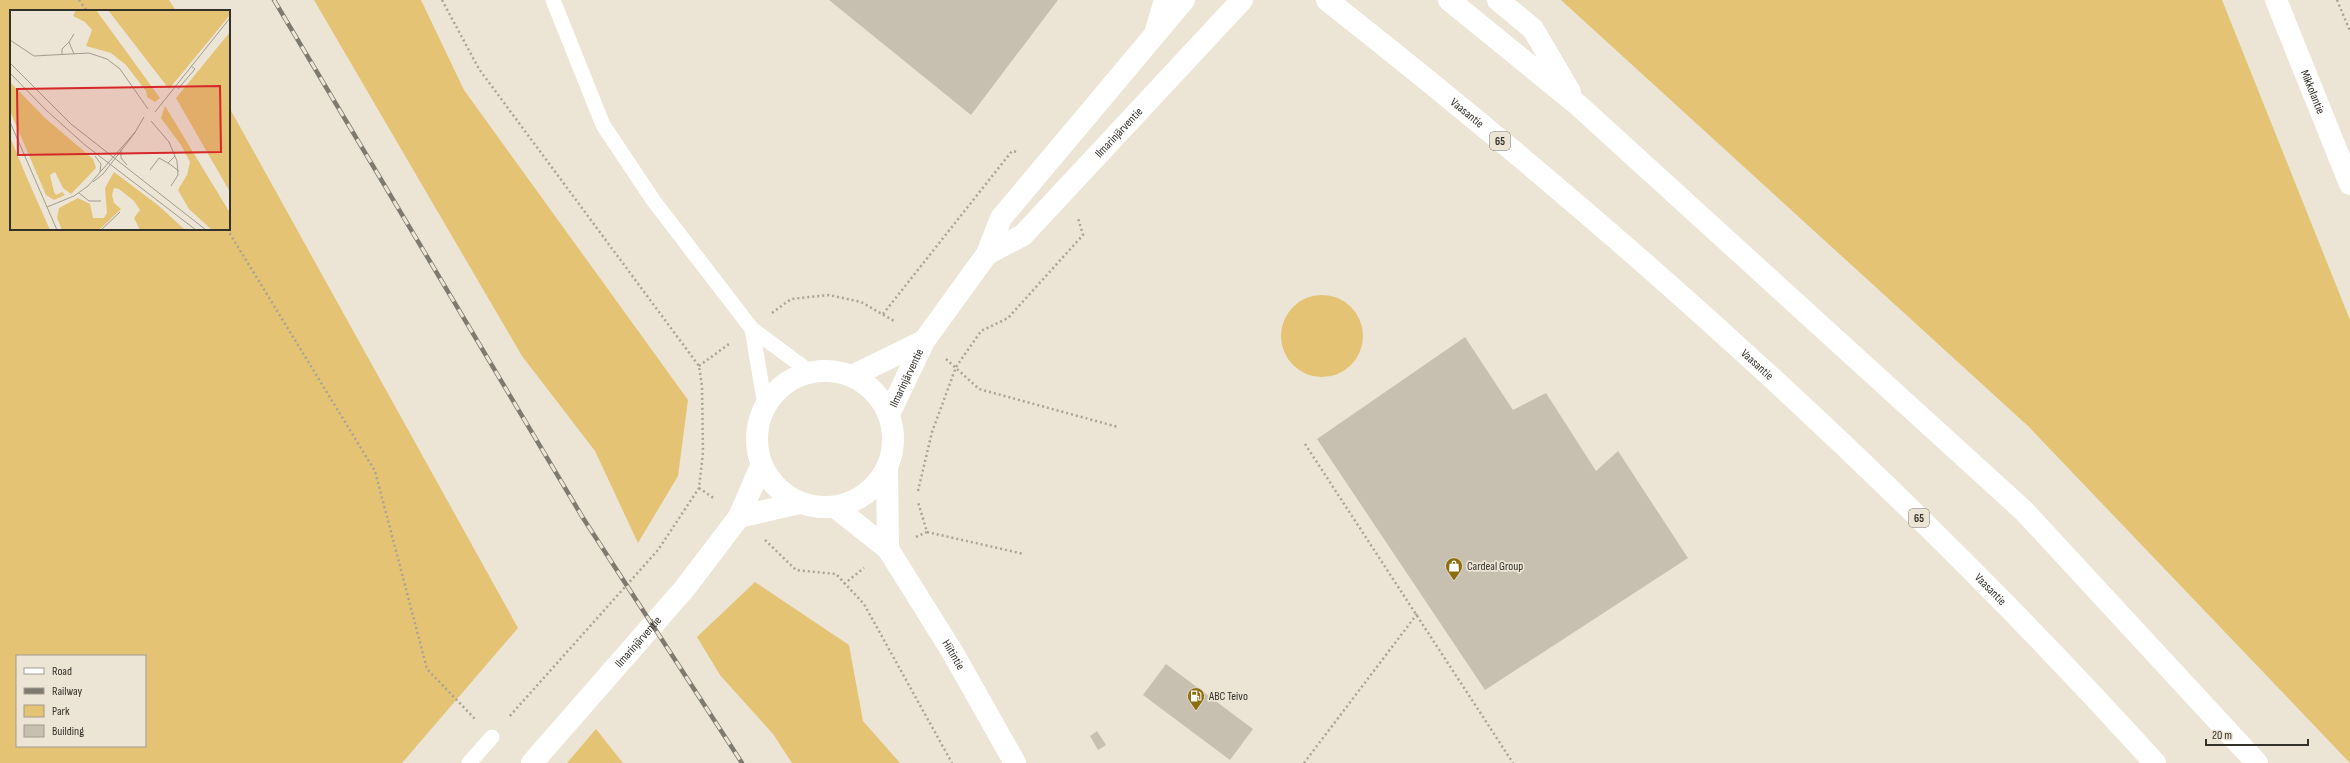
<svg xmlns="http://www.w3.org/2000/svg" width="2350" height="763" font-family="'Sofia Sans Condensed',sans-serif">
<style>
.green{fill:#e4c375;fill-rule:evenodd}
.building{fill:#c7c0b0}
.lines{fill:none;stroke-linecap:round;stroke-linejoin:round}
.path{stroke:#a9a396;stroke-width:2.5;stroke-dasharray:2 3;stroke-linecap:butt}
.service{stroke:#fff;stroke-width:15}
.minor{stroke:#fff;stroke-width:22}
.secondary{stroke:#fff;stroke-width:22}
.trunk{stroke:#fff;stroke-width:22}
.rail-casing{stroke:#7f7a70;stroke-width:4.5}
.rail{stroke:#ece4d4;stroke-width:3;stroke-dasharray:9;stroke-linecap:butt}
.labels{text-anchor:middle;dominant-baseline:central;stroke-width:3.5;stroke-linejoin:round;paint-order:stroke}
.shield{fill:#ece4d4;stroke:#6b675d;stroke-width:1}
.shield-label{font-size:11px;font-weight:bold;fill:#34312a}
.street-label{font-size:12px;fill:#34312a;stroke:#ece4d4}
.poi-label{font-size:12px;fill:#34312a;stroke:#ece4d4;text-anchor:start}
.inset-road{fill:none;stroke:#a29c90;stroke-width:1}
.view{fill:#d62828;fill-opacity:0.15;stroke:#d62828;stroke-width:2}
.inset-edge{fill:none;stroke:#34312a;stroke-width:2}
</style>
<rect width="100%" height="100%" fill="#ece4d4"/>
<path class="green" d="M0,0H169L176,11H11V229H229V107L518,628L402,763H0ZM17,656H145V746H17Z
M314,0H421L464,90L688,400L678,476L638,543L595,451L522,356Z
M1561,0H2222L2350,320V763L2028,426Z
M1281 336a41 41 0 1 1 82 0a41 41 0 1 1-82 0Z
M755,582L849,645L863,721L900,763H792L773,734L720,675L697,637Z
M596,729L623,763H567Z"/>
<path class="building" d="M829,0H1058L971,115Z
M1465,337L1513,410L1546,393L1596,471L1618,451L1688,558L1485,690L1317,439Z
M1166,664L1253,729L1230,760L1143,695Z
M1097,731L1106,745L1098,750L1090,736Z"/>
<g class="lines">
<path class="path" d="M79,0L87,11
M442,0L479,69L699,366L702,386L703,452L699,488L658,550L508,718
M2337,0L2350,31
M227,229L375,471L427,669L475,719
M772,313L791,299L829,295L861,302L896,322
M883,314L1012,151L1018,152
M946,359L979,389L1118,427
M699,366L729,344
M1305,444L1513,763
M699,488L715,499
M918,491L932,432L956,367L981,331L1008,318L1083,235L1078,218
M927,532L1024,554
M916,537L927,532L918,502
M765,540L796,570L836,574L864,604L952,763
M844,584L864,568
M1304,763L1417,614"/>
<path class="service" d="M553,0L603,125L653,200L752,329L810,372
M752,329L765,405
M469,763L492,737"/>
<g class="minor">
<path d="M887,468L888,549"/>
<path id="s1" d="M835,507L888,549L953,653L1015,763"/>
</g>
<g class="secondary">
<path id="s2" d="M2276,0L2350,184"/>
<path id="s3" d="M987,254L1023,235L1242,0"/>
<circle cx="825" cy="439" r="68"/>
<path d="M852,376L924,341"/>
<path id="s4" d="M889,414L924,341L987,254L1001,218L1184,0"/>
<path d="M739,517L799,503"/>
<path id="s5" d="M532,763L685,588L739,517L761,466"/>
</g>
<g class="trunk">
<path id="s6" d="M1327,0C1622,232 1903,485 2155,763"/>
<path d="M1449,0L1578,105L2024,511L2257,763"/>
<path d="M1498,0L1533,29L1570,92"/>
<path d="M1155,34L1165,0"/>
</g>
<g class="rail-casing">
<path id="rail" d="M274,0L583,518L742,763"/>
</g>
<use href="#rail" class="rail"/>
</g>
<defs>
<g id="shop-pin" transform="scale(0.9)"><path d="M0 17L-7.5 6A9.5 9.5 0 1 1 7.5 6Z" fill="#8d6d11" stroke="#ece4d4"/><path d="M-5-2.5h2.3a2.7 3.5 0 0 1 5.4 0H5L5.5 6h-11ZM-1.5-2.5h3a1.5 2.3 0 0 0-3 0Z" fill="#fff"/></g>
<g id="fuel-pin" transform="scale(0.9)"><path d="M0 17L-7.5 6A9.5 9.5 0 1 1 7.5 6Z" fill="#8d6d11" stroke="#ece4d4"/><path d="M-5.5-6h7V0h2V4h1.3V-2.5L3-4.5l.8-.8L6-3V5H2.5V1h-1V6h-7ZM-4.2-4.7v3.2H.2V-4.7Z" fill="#fff"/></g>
</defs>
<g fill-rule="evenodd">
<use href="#shop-pin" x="1454" y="566"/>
<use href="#fuel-pin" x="1196" y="696"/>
</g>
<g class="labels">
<g class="shield">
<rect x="1490" y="132" width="20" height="18" rx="3"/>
<rect x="1909" y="509" width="20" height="18" rx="3"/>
</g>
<g class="shield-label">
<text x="1500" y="141">65</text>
<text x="1919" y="518">65</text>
</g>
<g class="street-label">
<text stroke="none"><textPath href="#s2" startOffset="99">Mikkolantie</textPath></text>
<text stroke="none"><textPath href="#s6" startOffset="180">Vaasantie</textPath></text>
<text stroke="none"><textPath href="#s3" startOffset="181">Ilmarinjärventie</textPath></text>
<text stroke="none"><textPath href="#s6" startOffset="564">Vaasantie</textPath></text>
<text stroke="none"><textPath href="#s4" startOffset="40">Ilmarinjärventie</textPath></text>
<text stroke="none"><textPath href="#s6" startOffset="888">Vaasantie</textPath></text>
<text stroke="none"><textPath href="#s5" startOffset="161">Ilmarinjärventie</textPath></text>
<text stroke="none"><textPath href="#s1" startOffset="192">Hiitintie</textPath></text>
</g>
<g class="poi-label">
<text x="1467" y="566">Cardeal Group</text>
<text x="1209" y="696">ABC Teivo</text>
</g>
</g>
<g transform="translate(10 10)">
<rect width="220" height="220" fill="#ece4d4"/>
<path d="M66,0H86L150,88L145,92L137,87L136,81L116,55L101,43L76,36L82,20L75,12L63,6ZM98,0H220V5L159,79ZM220,22V182L166,88ZM0,72L35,108L83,149L86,158L61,184L53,178L45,162L40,165L44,182L46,185L52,182L55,185L44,190L36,185L0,101ZM155,96L220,203V220H202L179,199L168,180L177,165L180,152L171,135L151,108ZM0,127L17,168L40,220H0ZM104,162L149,196L175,220H130L124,208L130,200L124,191L109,179L104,178L102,185L104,193L111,199L89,220H52L47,208L49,198L68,188L80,194L83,208H94L97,203L95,178Z" fill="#e4c375"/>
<path class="inset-road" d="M0,30L24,46L79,43L97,49L110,59L138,99M64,44L59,32L64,24M52,45V39L59,32M0,53L61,114L196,220M0,63L36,100L75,135L186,220M168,79L185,59L181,56M145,102L220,8M141,111L159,132L167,151L168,165L161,176M0,112L47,220M111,140V148L117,155M85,146L91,154L90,162M158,153L169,161M140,160L149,148L158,153L165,146M83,172L93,164L124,124L134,107M69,183L79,191H91M37,197L64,186L78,176L126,121M91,220L110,202"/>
<path class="view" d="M210,76L211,142L8,145L7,79Z"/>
<rect width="220" height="220" class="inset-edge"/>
</g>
<rect x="16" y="655" width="130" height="92" fill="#ece4d4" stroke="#a29c90"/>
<rect x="24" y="668" width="20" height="6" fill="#ffffff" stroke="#a29c90"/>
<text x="52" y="675" font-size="12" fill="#34312a">Road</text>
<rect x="24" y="688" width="20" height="6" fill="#7f7a70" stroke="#a29c90"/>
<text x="52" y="695" font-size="12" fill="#34312a">Railway</text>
<rect x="24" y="705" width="20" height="12" fill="#e4c375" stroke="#a29c90"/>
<text x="52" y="715" font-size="12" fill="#34312a">Park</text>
<rect x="24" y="725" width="20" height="12" fill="#c7c0b0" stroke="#a29c90"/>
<text x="52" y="735" font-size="12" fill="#34312a">Building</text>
<path d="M2206 739v6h102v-6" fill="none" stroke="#34312a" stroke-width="2"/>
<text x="2212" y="739" font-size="12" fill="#34312a" stroke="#ece4d4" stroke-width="3" paint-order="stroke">20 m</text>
</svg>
